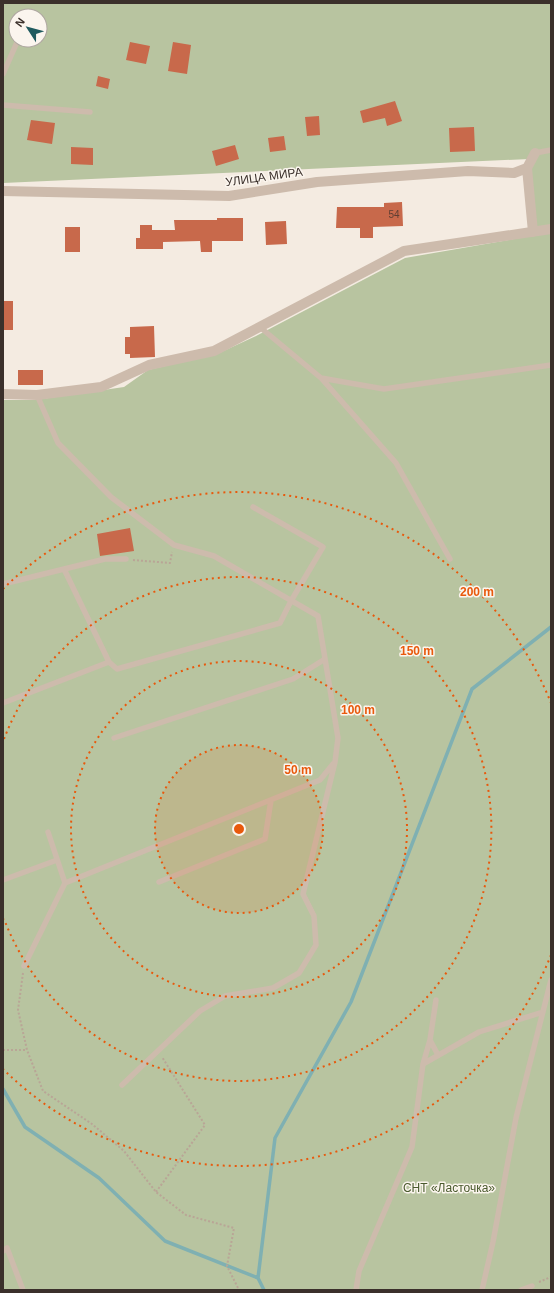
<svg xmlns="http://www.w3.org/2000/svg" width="554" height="1293" font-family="Helvetica,sans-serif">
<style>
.green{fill:#b8c4a0;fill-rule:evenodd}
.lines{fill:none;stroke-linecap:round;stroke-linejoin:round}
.stream{stroke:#7fb0b2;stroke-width:3.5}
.building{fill:#c8694b}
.path{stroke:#b9a596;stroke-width:2;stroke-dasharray:2 2;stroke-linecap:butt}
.service{stroke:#cdbbac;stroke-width:5.5}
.minor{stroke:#cdbbac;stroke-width:10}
.ring{fill:none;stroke:#e8590c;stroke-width:2;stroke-dasharray:2 4}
.labels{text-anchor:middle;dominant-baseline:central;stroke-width:3;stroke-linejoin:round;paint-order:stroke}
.number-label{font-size:10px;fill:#5e3e33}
.street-label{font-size:12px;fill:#3b302b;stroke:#fbf5ee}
.park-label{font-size:12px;fill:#4a5a2e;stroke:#fbf5ee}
.centre{fill:#e8590c;stroke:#fbf5ee;stroke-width:2}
.ring-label{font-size:12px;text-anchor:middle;font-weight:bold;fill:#e8590c;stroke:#fbf5ee;stroke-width:3;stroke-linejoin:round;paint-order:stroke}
</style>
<rect width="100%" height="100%" fill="#f4ebe1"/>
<path class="green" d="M3,3H551V1290H3V400H35L124,387L148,370L217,354L256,336L405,258L537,235L529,159L3,183ZM16,16H40V40H16Z"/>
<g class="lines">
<path class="stream" d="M3,1089L25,1127L99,1178L165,1241L258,1278
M264,1290L258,1278L275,1138L351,1002L472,689L551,627"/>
</g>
<path class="building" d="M130,42L150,46L146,64L126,60Z
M173,42L191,45L187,74L168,71Z
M98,76L110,79L108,89L96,86Z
M395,101L402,121L387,126L385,118L363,123L360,111Z
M319,116L320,135L307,136L305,117Z
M31,120L55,123L52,144L27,140Z
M474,127L475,151L450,152L449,128Z
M284,136L286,150L270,152L268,138Z
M235,145L239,159L216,166L212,151Z
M71,147L93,148V165L71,164Z
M402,202L403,226L373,227V238H360V228H336L337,207H384V203Z
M217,218H243V241H212V252H201L200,241L163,242V249H136V238H140V225H152V230H175L174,220H217Z
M286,221L287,244L266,245L265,222Z
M65,227H80V252H65Z
M3,301H13V330H3Z
M154,326L155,357L130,358V354H125V337H130V327Z
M18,370H43V385H18Z
M130,528L134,551L100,556L97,534Z"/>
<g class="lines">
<path class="path" d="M133,560L170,563L172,552
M23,973L18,1010L27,1050L43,1091L92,1124L124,1151L156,1192L186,1215L234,1228L227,1266L239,1290
M3,1050H27
M156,1192L205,1125L162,1057
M539,1282L551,1277"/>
<path class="service" d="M3,74L18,40
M3,105L90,112
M535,153L551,150
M261,328L321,378L384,389L551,365
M322,379L396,463L450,559
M37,395L58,443L111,497L174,545L214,556L318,616L338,738L335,762L303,894L314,916L316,945L299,973L273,988L225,996L200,1011L122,1085
M64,569L109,662
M3,584L105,559H126
M3,703L109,662L117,669L280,623L291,601L323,547L253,507
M114,738L293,679L325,659
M48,832L65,883
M3,880L57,860
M159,882L265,839L271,800
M24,966L65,883L320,780L333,764
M436,1000L430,1040L438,1055
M423,1064L430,1040
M3,1251L7,1248L23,1290
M356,1290L359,1271L412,1147L423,1064L479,1032L543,1012
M482,1290L493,1242L516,1118L551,980
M521,1290L532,1286"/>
<path class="minor" d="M3,191L229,196L317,182L468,171L514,173L527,168
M533,232L527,168L535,153
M3,394L37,395L101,387L149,365L214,351L404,251L551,229"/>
</g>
<circle cx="239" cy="829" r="84" fill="#e8590c" fill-opacity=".12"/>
<g class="ring">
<circle cx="239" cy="829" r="84"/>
<circle cx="239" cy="829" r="168"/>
<path d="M4 739A252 252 0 1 1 4 919"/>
<path d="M551 955A336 336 0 0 1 3 1069M3 589A336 336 0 0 1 551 703"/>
</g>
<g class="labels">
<g class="number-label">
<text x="394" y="214">54</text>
</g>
<g class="street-label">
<text transform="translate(264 177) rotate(-8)">УЛИЦА МИРА</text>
</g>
<g class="park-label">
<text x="449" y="1188">СНТ «Ласточка»</text>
</g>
</g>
<circle cx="239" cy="829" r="6" class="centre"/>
<g class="ring-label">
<text x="477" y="596">200 m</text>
<text x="417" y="655">150 m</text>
<text x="358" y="714">100 m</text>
<text x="298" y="774">50 m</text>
</g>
<rect width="554" height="1293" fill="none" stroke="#3b302b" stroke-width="8"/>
<g transform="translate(28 28) rotate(306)"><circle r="19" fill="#fbf5ee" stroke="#aea6a0"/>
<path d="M0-3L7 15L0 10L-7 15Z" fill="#1f5a5e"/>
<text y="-6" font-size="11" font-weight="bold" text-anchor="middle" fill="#3b302b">N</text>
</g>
</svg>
